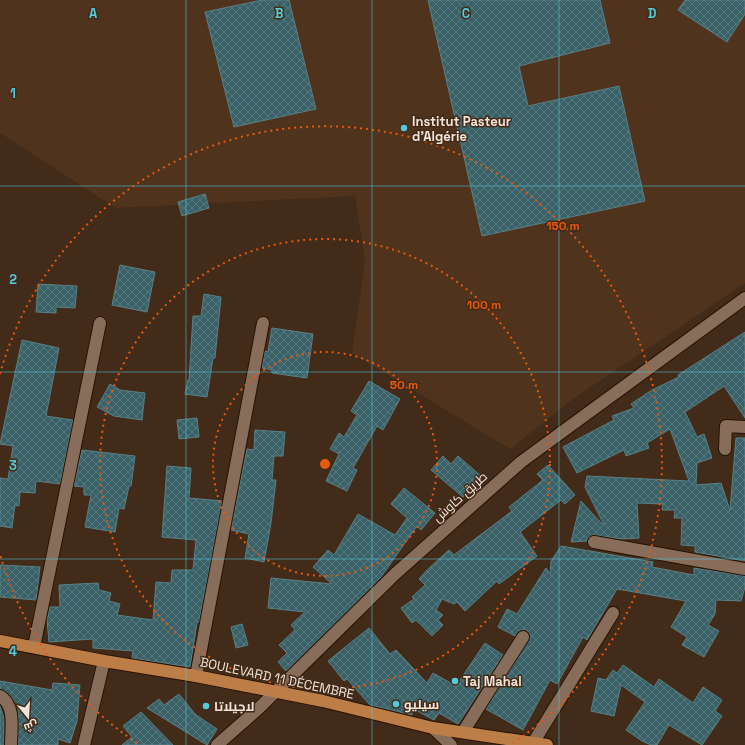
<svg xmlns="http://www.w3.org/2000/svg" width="745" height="745" font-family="'Space Grotesk',Cairo,sans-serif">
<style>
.built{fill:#4f331d}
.building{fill:url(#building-cross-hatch);stroke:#588086}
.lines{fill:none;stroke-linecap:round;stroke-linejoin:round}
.minor-casing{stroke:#281303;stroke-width:14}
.major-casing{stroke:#281303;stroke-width:14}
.minor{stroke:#886d5a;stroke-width:12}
.major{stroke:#bd7d47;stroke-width:12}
.grid{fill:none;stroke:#53cbdb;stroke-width:1;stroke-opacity:0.55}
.ring{fill:none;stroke:#e8590c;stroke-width:2;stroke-dasharray:2 4}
.poi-dot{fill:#53cbdb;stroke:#422b19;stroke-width:1.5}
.labels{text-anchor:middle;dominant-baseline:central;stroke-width:3;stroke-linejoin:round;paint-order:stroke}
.poi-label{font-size:13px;font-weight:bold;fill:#f2e3d8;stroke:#422b19;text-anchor:start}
.street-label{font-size:13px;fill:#f2e3d8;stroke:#422b19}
.grid-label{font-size:13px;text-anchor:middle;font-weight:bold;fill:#53cbdb;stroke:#422b19;stroke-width:3;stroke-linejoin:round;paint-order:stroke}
.centre{fill:#e8590c;stroke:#422b19;stroke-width:2}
.ring-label{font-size:12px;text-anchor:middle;font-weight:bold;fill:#e8590c;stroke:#422b19;stroke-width:3;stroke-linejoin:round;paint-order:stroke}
</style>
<defs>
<pattern id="building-cross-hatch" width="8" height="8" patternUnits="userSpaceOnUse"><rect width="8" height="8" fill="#3a6167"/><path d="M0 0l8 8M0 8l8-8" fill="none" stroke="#57787c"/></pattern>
</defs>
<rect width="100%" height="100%" fill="#422b19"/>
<path class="built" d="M0,0H745V283L573,399L510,449L352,353L365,260L355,196L116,208L0,133Z"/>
<path class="building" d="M262,0H289L316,109L234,127L205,12Z
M428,0H600L610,43L519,66L528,106L619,86L645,201L482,236Z
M685,0H745V14L727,42L678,10Z
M205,194L209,208L182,216L178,202Z
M120,265L155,272L147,312L112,305Z
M38,284L77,286L75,308L56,307V313L36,312Z
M204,294L221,297L215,358H213L207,397L185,394L188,380H189L193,316H201Z
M272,328L313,334L307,378L272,373V370L262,368L265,351L268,352Z
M745,332V418L724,386L685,412L697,437L704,434L712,458L697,463L696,485L721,483L730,510L736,438H745V561L695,552V546L681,545L682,518H674L675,510H662L663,504L637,503L639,538L622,539L595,535L589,537L587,541L571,542L581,501L602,524L603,523L585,487L587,476L689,481L670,429L647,443L649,448L626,456L624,450L577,473L563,447L614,420L612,416L634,408L631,404L652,390L679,377L678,375Z
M22,340L59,348L46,416L73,420L60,484L36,481L35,493L20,492L19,506L15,505L12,528L0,526V478L8,479L13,446L0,444Z
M369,381L400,399L383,430L377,426L353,468L357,470L347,491L326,481L339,454L330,449L339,433L344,437L357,415L351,411Z
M110,384L120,390L145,393L142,420L114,416L97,407Z
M197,418L199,437L179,439L177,420Z
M255,430L285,432L283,456H274L272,480H276L271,523L264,562L245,558L249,534L231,530L247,449L254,450Z
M82,450L135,456L131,486H129L124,509L119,508L115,532L85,527L91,495H84V487L74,486Z
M443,456L451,464L458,456L481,476L463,497L431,470Z
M548,465L575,495L565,504L561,500L520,532L537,556L499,584L497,581L465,611L457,602L454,604L442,599L436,610L443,615L438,620L443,625L432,636L416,620L412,623L401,608L414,599L412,597L425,585L419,579L427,570L449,550L454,555L512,511L509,507L543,480L537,474Z
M167,466L191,468L189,498L222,501L199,622H197L190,667L132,658L133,651L93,648V639L49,642L47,620L50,607H60L59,585L98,583L99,590L111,593L109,601L120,604L117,615L153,620L156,582L171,583L172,570H193L196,540L162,537Z
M404,488L435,513L421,530L417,526L381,577L286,671L278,662L287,653L279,645L295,630L291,625L305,612L268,608L271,578L332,584L313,567L328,550L334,555L358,514L395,535L407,518L391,504Z
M561,546L653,562L652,567L694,575V568L745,576V587L741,601L716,600L715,614L708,625L719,631L704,657L682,645L687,637L671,627L686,601L617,589L587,640L583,637L557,684L550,680L523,730L486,709L530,638L527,630H520L515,636L498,627L507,609L517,614L546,568L550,574L551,561Z
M0,565L40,567L36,600L0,597Z
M242,624L248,645L236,648L231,627Z
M369,628L390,654L396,650L427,683L433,673L456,686L485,643L503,655L458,724L439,713L434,720L412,708V715L370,705L347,679L344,681L328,661Z
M623,665L654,687L659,679L693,703L703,687L722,700L715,711L722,716L702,745L669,725L657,745H651L642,741L626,730L645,702L621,685L614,716L591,711L598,678L606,680L613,670L617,673Z
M0,681L52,690L53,683L80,685L77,721L70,743L58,739V745H18V709L11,696L0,689Z
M179,694L195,714L217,729L207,745L147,708L159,699L164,705Z
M0,706L4,719V745H0Z
M141,712L173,745H122L132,737L123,726Z"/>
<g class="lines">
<g class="minor-casing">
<path id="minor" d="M725,449L726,426L745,427
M594,542L745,569
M34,647L100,323
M196,676L263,323
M0,696C16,705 11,730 11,745
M433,728L451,745
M463,732L523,637
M533,743L613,613
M84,745L104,661
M217,745L259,708L395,574L521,462L745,298"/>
</g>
<g class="major-casing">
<path id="major" d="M0,641L104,661L196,676L323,701L433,728L547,745"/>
</g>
<use href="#minor" class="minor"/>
<use href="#major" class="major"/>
</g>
<path class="grid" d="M186,0V745M372,0V745M559,0V745M0,186H745M0,372H745M0,559H745"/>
<g class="ring">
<circle cx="325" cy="464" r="112"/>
<circle cx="325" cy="464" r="225"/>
<path d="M137 743A337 337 0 0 1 0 554M0 374A337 337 0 1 1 513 743"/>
</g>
<g class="poi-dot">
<circle cx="404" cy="128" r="4"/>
<circle cx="455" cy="681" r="4"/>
<circle cx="396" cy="704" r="4"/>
<circle cx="206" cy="706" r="4"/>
</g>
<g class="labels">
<g class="poi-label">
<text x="412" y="121">Institut Pasteur<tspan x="412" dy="15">d'Algérie</tspan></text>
<text x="463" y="681">Taj Mahal</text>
<text x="404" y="704">سيليو</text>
<text x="214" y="706">لاجيلاتا</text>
</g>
<g class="street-label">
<text transform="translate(460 497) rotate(-42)">طريق كاوش</text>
<text transform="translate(277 678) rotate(12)">BOULEVARD 11 DÉCEMBRE</text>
</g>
</g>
<g class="grid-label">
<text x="93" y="18">A</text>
<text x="279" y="18">B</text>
<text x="466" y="18">C</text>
<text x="652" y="18">D</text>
<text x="13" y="98">1</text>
<text x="13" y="284">2</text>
<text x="13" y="470">3</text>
<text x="13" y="656">4</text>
</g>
<circle cx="325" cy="464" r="6" class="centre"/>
<g class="ring-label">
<text x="563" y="230">150 m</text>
<text x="484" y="309">100 m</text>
<text x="404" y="389">50 m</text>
</g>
<g transform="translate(28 717) rotate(162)" stroke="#422b19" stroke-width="3" paint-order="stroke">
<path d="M0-3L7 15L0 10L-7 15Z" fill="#f2e3d8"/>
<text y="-6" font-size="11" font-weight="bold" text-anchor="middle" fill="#f2e3d8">ش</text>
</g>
</svg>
